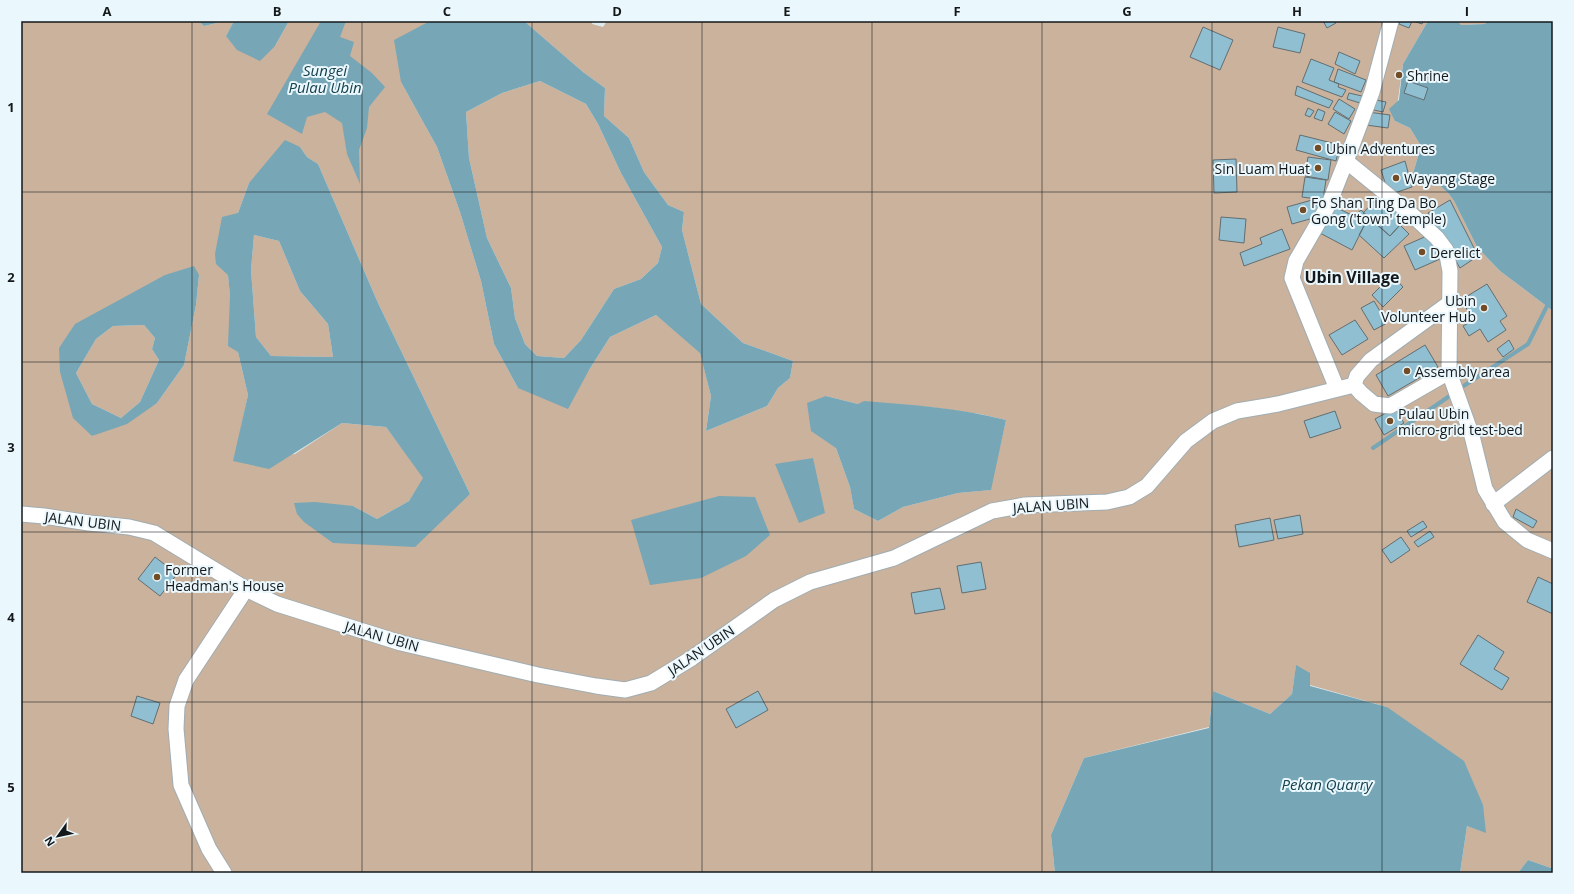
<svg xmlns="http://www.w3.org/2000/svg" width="1574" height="894" font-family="'Open Sans',sans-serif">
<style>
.green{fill:#cab29c;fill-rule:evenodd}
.water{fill:#77a6b6;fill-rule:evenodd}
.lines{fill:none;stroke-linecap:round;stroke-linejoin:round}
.stream{stroke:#77a6b6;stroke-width:4}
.building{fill:#8fbfd0;stroke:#626e72}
.minor-casing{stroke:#a1adb2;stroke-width:17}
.minor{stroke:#fff;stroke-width:15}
.grid{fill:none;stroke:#14181a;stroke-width:1;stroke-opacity:0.55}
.poi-dot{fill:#714c27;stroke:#eaf7fc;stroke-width:1.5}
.labels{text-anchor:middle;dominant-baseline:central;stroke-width:4;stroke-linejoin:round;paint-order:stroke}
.poi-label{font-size:14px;fill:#14181a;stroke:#eaf7fc;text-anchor:start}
.street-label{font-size:14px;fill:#14181a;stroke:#eaf7fc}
.water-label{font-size:15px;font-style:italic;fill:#15404d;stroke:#eaf7fc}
.quarter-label{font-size:16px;font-weight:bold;fill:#14181a;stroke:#eaf7fc}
.neatline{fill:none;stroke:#14181a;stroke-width:1.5}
.grid-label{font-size:13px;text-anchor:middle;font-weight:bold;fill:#14181a}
</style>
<rect width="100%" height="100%" fill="#dceaee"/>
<path class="green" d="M21,21H198L204,26L217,23L218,21H234L226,36L275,46L289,21H430L427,22L401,82L437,147L460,212L481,281L494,344L518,388L589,370L610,337L656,315L700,352L711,396L706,431L767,406L778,388L790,378L793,361L743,343L701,304L682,230L684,212L668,205L644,172L629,138L604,116L605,88L583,72L524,21H592V24L603,27L607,21H1428L1403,64L1395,121L1410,128L1421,146L1412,177L1432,178L1449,194L1454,201L1477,247L1500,271L1553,311V867L1551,868L1528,860L1518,873H1460L1467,826L1485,832L1387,707L1310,685L1296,666L1292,694L1270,714L1213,691L1209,727L1084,758L1051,835L1055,873H21ZM300,147L307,157L318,164L378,303L470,494L333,543L353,506L377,519L409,501L424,478L386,427L342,423L295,454L234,461L248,395L238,352L230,296L228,274L238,213L249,183ZM199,275L196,305L184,365L157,403L92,436L59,348ZM826,396L858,404L930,407L980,414L1006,420L990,490L958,493L903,507L878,521L854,509L850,487L836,448Z
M1457,21H1487L1485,24L1460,25Z
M540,81L586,104L598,124L621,173L662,247L658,263L641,279L614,289L581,340L564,358L537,356L525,344L515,318L511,288L487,238L469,158L466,112L502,93Z
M254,235L279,241L300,291L328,324L333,357L271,356L256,337L251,270Z
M144,325L155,338L152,349L159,360L140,402L121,418L92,404L76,373L96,339L113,326Z"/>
<path class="water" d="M198,21H218L217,23L204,26Z
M234,21H289L275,46L260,61L237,50L226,36Z
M321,21H346L340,37L354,42L350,56L372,73L385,87L369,107L367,128L359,150L360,184L347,154L342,123L325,112L307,117L302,134L267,114Z
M430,21H524L583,72L605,88L604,116L629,138L644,172L668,205L684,212L682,230L701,304L743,343L793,361L790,378L778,388L767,406L706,431L711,396L700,353L656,315L610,337L589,370L568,409L518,388L494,344L481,281L460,212L437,147L401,82L394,40ZM540,81L586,104L598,124L621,173L662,247L658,263L641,279L614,289L581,340L564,358L537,356L525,344L515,318L511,288L487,238L469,158L466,112L502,93Z
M1428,21H1457L1461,25L1485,24L1487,21H1553V311L1500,271L1477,247L1454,201L1449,194L1432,178L1412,177L1421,146L1410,128L1395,121L1389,109L1399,100L1403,64Z
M285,140L300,147L307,157L318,164L378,303L470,494L415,547L333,543L304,522L297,514L294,503L315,502L353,506L377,519L409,501L423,478L386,427L342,423L269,469L233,461L248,395L238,352L228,346L230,296L228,275L216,264L215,254L222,217L238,213L249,183ZM254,235L279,241L300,291L328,324L333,357L271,356L256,337L251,270Z
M194,266L199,275L196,305L184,365L157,403L127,424L92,436L73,418L60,372L59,348L75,324L165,275ZM144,325L155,338L152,349L159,360L140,402L121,418L92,404L76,373L96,339L113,326Z
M826,396L858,404L864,401C912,405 960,408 1006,420L991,490L958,493L903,507L878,521L854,509L850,487L836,448L811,431L807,403Z
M813,458L825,513L799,523L775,464Z
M719,496L755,497L770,535L746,556L701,578L650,585L631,520Z
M1296,665L1310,673V686L1387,707L1464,761L1483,805L1486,833L1467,826L1460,873H1055L1051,835L1084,758L1209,728L1213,691L1270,714L1292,694Z
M1528,860L1551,868L1553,867V873H1518Z"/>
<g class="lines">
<path class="stream" d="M1459,389L1528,344L1547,306
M1373,448L1454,393"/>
</g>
<path class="building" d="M1323,21H1335L1336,23L1327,28Z
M1400,21H1412L1409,28L1399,24Z
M1413,21H1423L1422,24Z
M1203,27L1233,40L1220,70L1190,57Z
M1278,27L1305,34L1300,53L1273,47Z
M1339,52L1360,61L1355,74L1335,64Z
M1311,59L1334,68L1329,80L1339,84L1338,87L1346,90L1342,97L1302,82Z
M1338,69L1366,80L1361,92L1334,82Z
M1408,81L1428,88L1424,100L1404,93Z
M1297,86L1333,101L1329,108L1295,95Z
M1349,93L1362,96L1360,103L1347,99Z
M1339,99L1355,109L1349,119L1333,109Z
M1371,99L1386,102L1383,112L1369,109Z
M1308,108L1314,111L1310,117L1305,115Z
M1318,109L1325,112L1322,121L1314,118Z
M1335,112L1351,121L1344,134L1328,124Z
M1368,112L1390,115L1388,128L1366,125Z
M1300,135L1340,145L1336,161L1296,150Z
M1308,157L1331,160L1328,180L1305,176Z
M1236,159L1237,192L1214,193L1213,160Z
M1405,161L1412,187L1389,195L1381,170Z
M1305,177L1326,180L1323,200L1302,197Z
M1381,194L1406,218L1390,236L1363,213Z
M1312,200L1314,206L1318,205L1320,213L1317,217L1292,224L1287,207Z
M1450,200L1478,256L1460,268L1428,213Z
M1331,205L1366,222L1352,250L1318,232Z
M1361,210L1390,236L1400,225L1409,234L1384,258L1359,235L1366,222L1354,216Z
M1221,217L1246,219L1244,243L1219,240Z
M1282,229L1290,249L1244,266L1240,253L1262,244L1260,238Z
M1429,235L1440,259L1415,270L1404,246Z
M1392,275L1403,287L1383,307L1372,295Z
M1487,284L1507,316L1500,321L1506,330L1488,342L1480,329L1469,336L1463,326L1474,320L1461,300Z
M1374,301L1387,323L1374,330L1361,308Z
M1355,320L1368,339L1342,355L1329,335Z
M1509,340L1514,349L1503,357L1497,349Z
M1425,345L1438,367L1388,396L1376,375Z
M1395,408L1404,423L1384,435L1375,419Z
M1335,411L1341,428L1310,438L1304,421Z
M1516,509L1537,521L1533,528L1513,517Z
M1300,515L1303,534L1278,539L1274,520Z
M1270,518L1274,540L1239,547L1235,525Z
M1423,521L1427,527L1411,537L1407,531Z
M1430,531L1434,537L1418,547L1414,542Z
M1401,537L1410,550L1391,563L1382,550Z
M155,557L177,574L160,596L138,579Z
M981,562L986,589L962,593L957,566Z
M1538,577L1553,584V614L1527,602Z
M940,588L945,609L915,614L911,593Z
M1478,635L1504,652L1494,669L1509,678L1502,690L1460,664Z
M758,691L768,710L736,728L726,709Z
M137,696L160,703L153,724L131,716Z"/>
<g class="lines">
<g class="minor-casing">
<path id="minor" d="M1346,161L1410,213L1437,238L1446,250L1450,271L1449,372L1472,436L1485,489L1505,522L1527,540L1553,551
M1354,385L1357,376L1371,360L1451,302
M1354,385L1361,393L1374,404L1390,406L1449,372
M1337,389L1292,278L1296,261L1329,204L1346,161L1372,92L1391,21
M1493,504L1553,458
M21,514L44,516L89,523L129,527L154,533L246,589L277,604L401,643L538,675L596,686L625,690L651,683L692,658L774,600L810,582L894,558L992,511L1025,505L1107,502L1129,497L1147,486L1186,441L1213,421L1237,411L1278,404L1354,385
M224,873L209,849L181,785L176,729L177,706L186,680L246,589"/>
</g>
<use href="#minor" class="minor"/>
</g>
<path class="grid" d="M192,21V873M362,21V873M532,21V873M702,21V873M872,21V873M1042,21V873M1212,21V873M1382,21V873M21,192H1553M21,362H1553M21,532H1553M21,702H1553"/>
<g class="poi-dot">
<circle cx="1399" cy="75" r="4"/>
<circle cx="1318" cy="148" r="4"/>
<circle cx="1318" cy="168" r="4"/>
<circle cx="1396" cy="178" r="4"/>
<circle cx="1303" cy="210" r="4"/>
<circle cx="1422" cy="252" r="4"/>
<circle cx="1484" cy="308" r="4"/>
<circle cx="1407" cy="371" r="4"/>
<circle cx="1390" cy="421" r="4"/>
<circle cx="157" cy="577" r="4"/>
</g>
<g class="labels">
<g class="poi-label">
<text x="1407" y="75">Shrine</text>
<text x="1326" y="148">Ubin Adventures</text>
<text x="1310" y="168" text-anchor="end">Sin Luam Huat</text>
<text x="1404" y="178">Wayang Stage</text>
<text x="1311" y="202">Fo Shan Ting Da Bo<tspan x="1311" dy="16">Gong ('town' temple)</tspan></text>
<text x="1430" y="252">Derelict</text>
<text x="1476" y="300" text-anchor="end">Ubin<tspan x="1476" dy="16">Volunteer Hub</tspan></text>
<text x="1415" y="371">Assembly area</text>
<text x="1398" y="413">Pulau Ubin<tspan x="1398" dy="16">micro-grid test-bed</tspan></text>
<text x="165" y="569">Former<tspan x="165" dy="16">Headman's House</tspan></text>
</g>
<g class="street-label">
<text transform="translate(1051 505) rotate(-4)">JALAN UBIN</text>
<text transform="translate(83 521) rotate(7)">JALAN UBIN</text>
<text transform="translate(382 636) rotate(16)">JALAN UBIN</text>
<text transform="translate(701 650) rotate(-34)">JALAN UBIN</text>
</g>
<g class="water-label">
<text x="325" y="70">Sungei<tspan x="325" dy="17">Pulau Ubin</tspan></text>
<text x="1327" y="784">Pekan Quarry</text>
</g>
<g class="quarter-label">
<text x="1352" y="277">Ubin Village</text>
</g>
</g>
<rect width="1574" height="894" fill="none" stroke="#eaf7fc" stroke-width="44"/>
<g transform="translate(58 836) rotate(237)" stroke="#eaf7fc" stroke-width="3" paint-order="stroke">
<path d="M0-3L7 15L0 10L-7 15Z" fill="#14181a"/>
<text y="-6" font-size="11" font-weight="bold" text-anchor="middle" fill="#14181a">N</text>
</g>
<rect x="22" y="22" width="1530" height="850" class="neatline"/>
<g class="grid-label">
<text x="107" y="16">A</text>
<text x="277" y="16">B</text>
<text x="447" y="16">C</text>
<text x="617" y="16">D</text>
<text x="787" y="16">E</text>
<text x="957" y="16">F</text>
<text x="1127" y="16">G</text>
<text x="1297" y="16">H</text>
<text x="1467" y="16">I</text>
<text x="11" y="112">1</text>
<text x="11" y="282">2</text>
<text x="11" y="452">3</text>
<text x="11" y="622">4</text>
<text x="11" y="792">5</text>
</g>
</svg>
